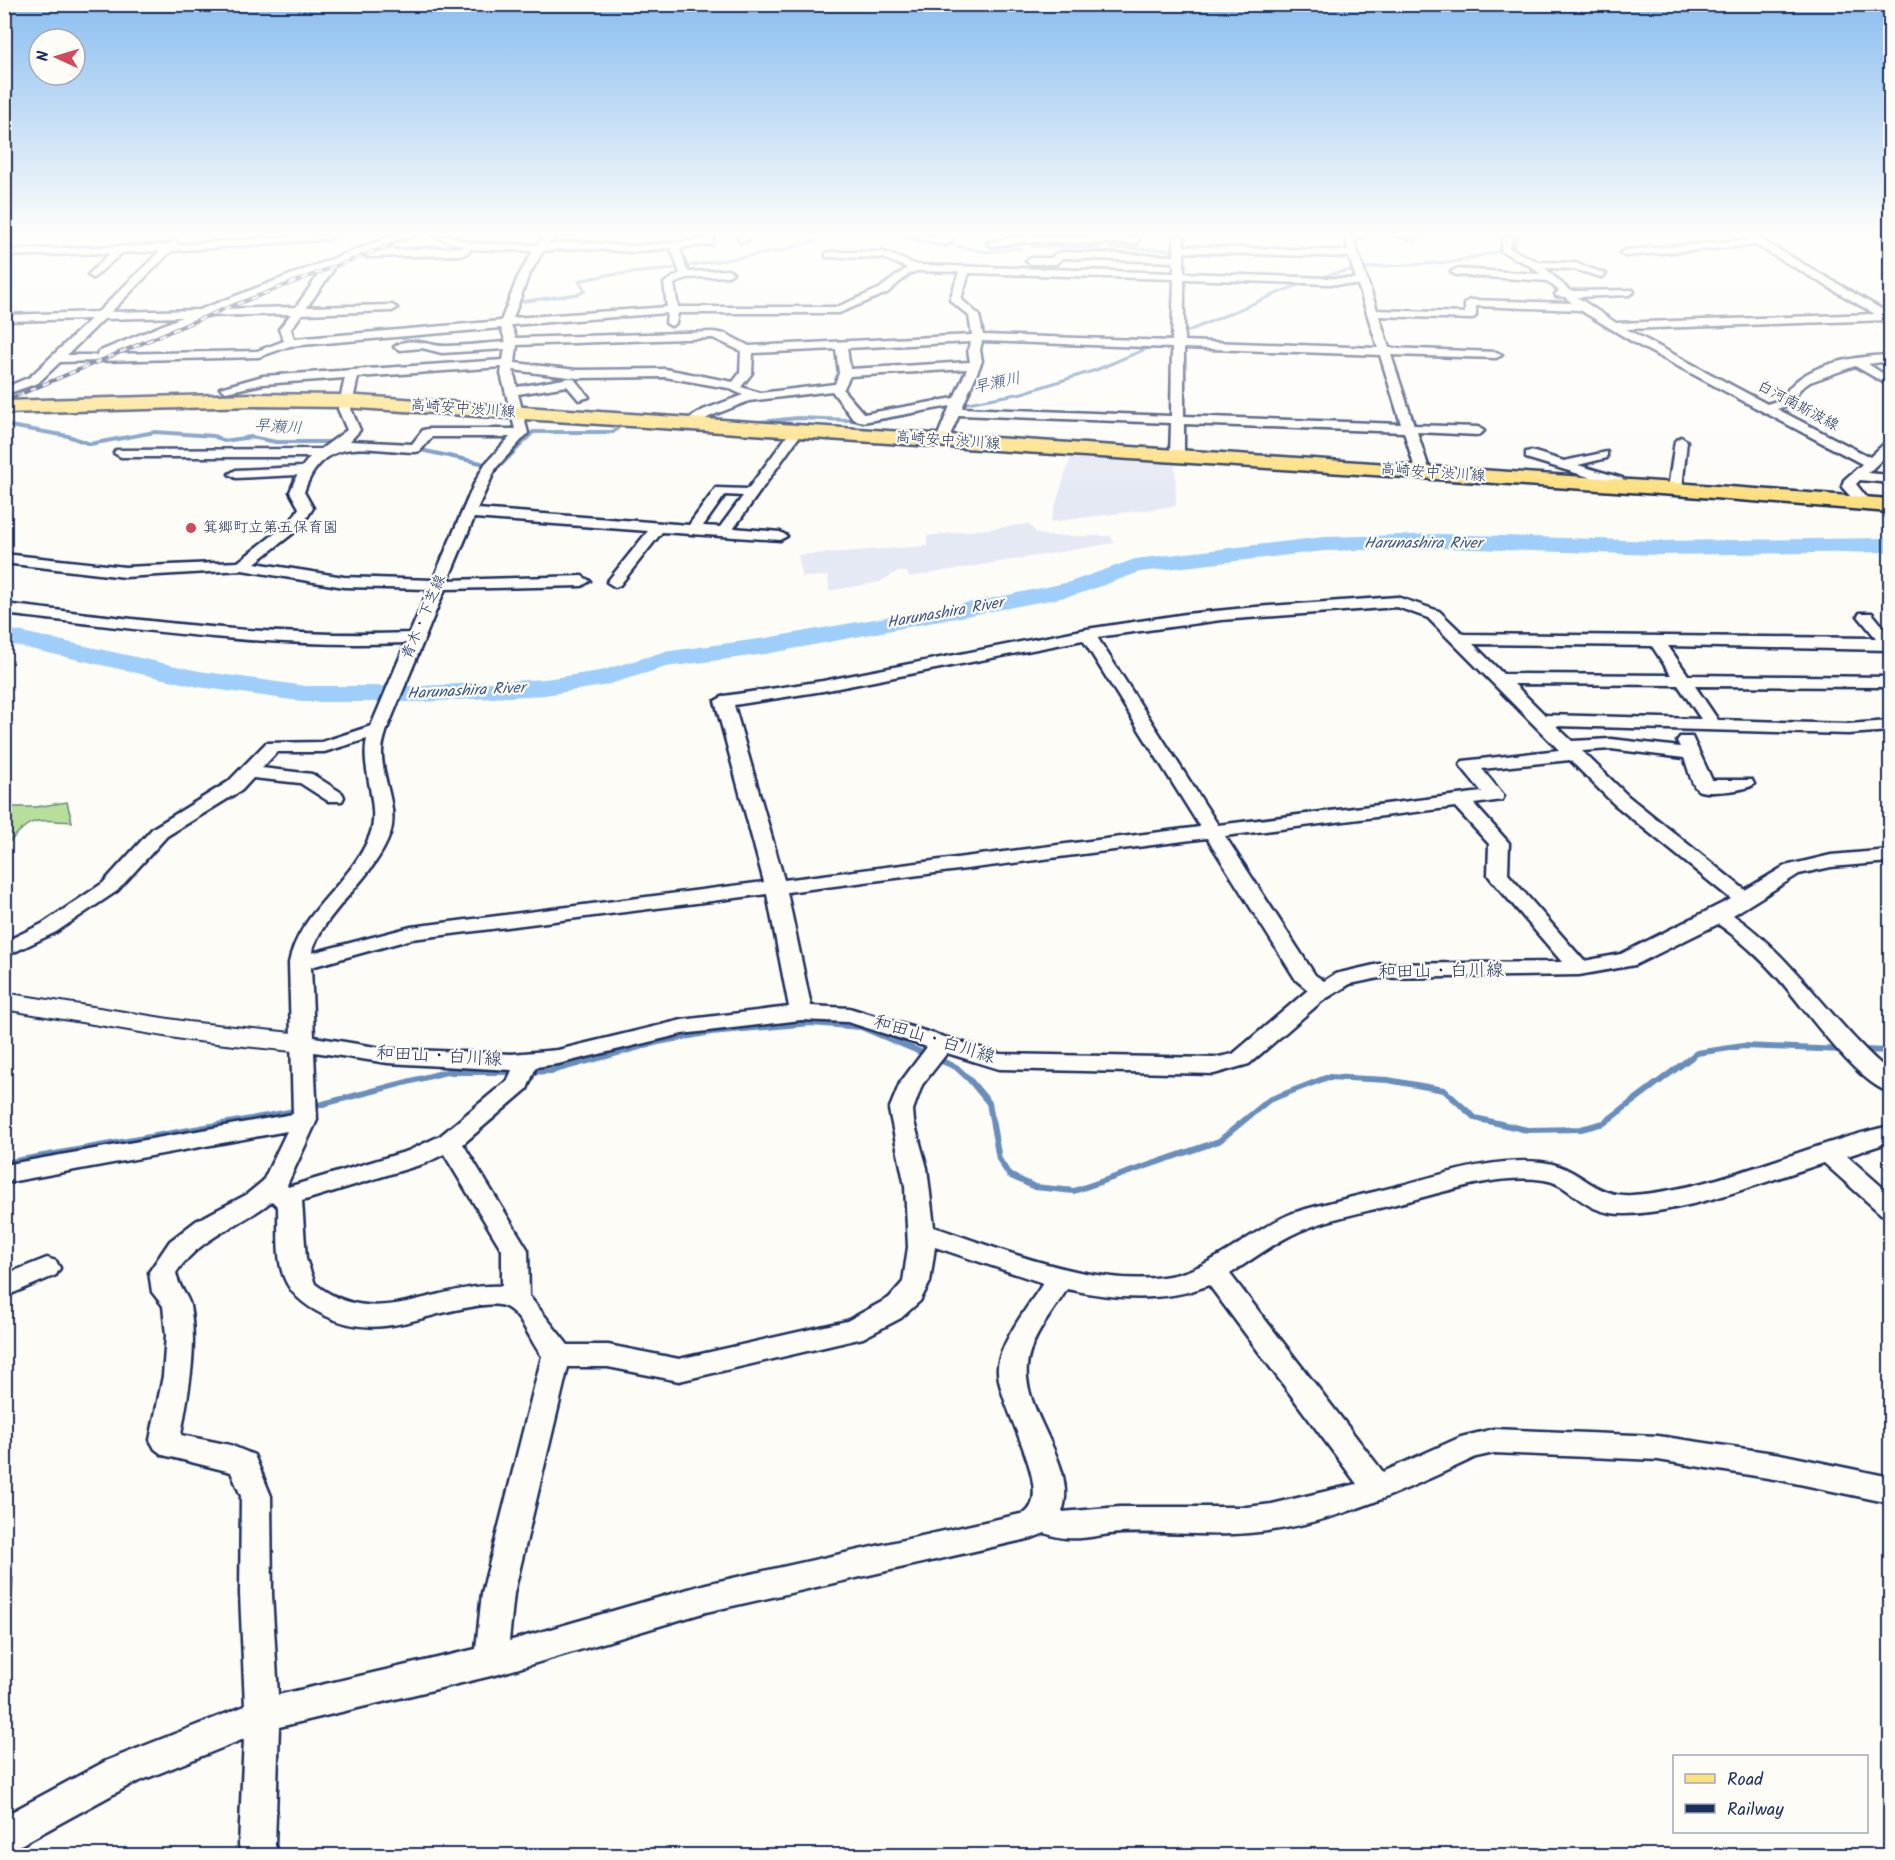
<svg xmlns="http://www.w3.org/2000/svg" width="1895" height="1860" font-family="Kalam,'Klee One',sans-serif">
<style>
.built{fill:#e5e9f4}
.green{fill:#b7df9b;stroke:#69877c;stroke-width:1.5}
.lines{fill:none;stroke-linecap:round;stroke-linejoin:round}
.stream-far2{stroke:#6a8ebc;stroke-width:3}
.stream-far1{stroke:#6a8ebc;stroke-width:4}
.stream{stroke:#6a8ebc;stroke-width:6}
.river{fill:#9fcefb;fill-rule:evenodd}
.minor-casing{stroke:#1b2f5e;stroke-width:5}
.tertiary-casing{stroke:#1b2f5e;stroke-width:4}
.primary-casing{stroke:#1b2f5e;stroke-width:5}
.minor{fill:#fdfcf7;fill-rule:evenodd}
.tertiary{fill:#fdfcf7;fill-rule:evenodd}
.primary{fill:#fedf80;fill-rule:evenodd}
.rail-casing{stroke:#1b2f5e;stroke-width:4}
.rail{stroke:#fdfcf7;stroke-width:2;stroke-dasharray:7;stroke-linecap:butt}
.poi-dot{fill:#d1495b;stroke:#fdfcf7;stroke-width:2}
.labels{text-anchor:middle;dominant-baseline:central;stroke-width:4.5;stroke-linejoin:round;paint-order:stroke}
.far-street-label{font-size:15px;fill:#1b2f5e;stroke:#fdfcf7}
.far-poi-label{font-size:15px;fill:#1b2f5e;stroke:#fdfcf7;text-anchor:start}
.far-water-label{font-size:16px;font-style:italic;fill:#3c5785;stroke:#fdfcf7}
.street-label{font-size:18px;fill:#1b2f5e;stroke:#fdfcf7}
</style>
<rect width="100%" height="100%" fill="#fdfcf7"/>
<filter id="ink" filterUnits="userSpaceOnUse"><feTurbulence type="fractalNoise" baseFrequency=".0167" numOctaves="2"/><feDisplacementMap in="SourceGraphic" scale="12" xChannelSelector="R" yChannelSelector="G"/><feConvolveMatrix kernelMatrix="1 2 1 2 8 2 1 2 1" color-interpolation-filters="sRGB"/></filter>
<g filter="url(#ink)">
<path class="built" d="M1072,453L1175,460L1176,506L1050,522Z
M1029,524L1036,533L1047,536H1111L1114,543L909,577L907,572H897L880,582L829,591L828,576L802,577L798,555L927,546V536Z"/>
<path class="green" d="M67,802L72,822C33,819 31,817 5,847V807H36Z
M5,1572L13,1578L10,1631L5,1634Z"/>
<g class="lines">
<path class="stream-far2" d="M893,236L930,243
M1883,236L1890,237
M1345,238L1349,251
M949,244L985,252L1021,248
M1031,246L1101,248
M1110,248L1172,250
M518,302L579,294L585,291L579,281L607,275L663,270L780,251L829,236
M913,413L1022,393L1096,370L1290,288L1335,273L1373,267L1453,262L1513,248L1518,236"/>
<path class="stream-far1" d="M750,423L798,418L873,421L921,412
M4,425L68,436L90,444L155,432L214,436L224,441L251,437L276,442H335
M416,449L481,463
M501,465L533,432H613L623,423"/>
<path class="stream" d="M1862,1050L1890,1051
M527,1072L551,1071L658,1042L711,1032L811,1023L861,1027L956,1067L969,1079L989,1103L999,1159L1009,1175L1035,1187L1074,1191L1219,1141L1269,1100L1328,1077L1388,1080L1444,1090L1475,1118L1527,1130L1581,1129L1604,1123L1697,1053L1743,1046L1843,1050
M319,1105L446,1072H518
M4,1163L295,1111"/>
<path class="river" d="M1443,534L1659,541L1890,538V552L1659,555L1443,548L1324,551L1140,572L1076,595L766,654L666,667L603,686L545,695L422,702H306L199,687L4,643V628L199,671L306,686H422L545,679L600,671L663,652L766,638L989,599L1070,582L1135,559L1324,537Z"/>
<g class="minor-casing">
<path id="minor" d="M290,236H334L329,239L171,251L111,312L199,310L392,236H406L371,251L465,247L433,236H449L472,243L537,245L545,236H556L548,244L579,242L633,246L705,240L704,236H714L713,244L680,248L686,268L689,272L728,270L733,273L728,276L686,278L674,284L678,307H837L879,289L907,268L883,258L826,257V253L829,252H884L917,265L1174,273V262L1063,258L1056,264H1031L1026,261L1031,258H1052L1055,254L1063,252L1174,256V236H1184V246L1348,251L1346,238L1363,236L1354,241L1377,310L1465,313V303L1470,300L1572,303L1565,297L1556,296L1555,294L1559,291L1547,281L1456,275L1451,272L1456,269L1540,274L1532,267L1501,251L1503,236H1513L1509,248L1538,262L1575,263L1606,274L1601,277L1574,269L1545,268L1570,291L1633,290L1634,292L1629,295L1577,297L1616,323L1875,314L1756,245L1625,256L1620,253L1625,250L1748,240L1743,236H1755L1890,314V320L1626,329L1767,404L1783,399C1797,364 1857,356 1890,355V361L1868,364L1890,378V386L1855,366L1810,382L1800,389L1792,404L1777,409L1870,457L1885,443L1890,442V452L1868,473L1890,475V483L1860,480L1856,484L1871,503L1864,507L1859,506L1842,487L1844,480L1862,464L1638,345L1580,310L1476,306V316L1471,319L1379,316L1389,348L1496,352L1502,355L1496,358L1391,355L1414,425L1478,427L1484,431L1478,435L1417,432L1430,472L1423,476L1416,472L1404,432L1184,424V456L1177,460L1170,456L1171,423L959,415L948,440L942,444L936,440L950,406L863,422L853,419L832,391L749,401L711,416L689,428L683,424L685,421L703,410L743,395L728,388L665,377L577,378L513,370L517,387L570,378L574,379L589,397L579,400L567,386L518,394L528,433L496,468L477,509L689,525L716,488L748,489L793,428L797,427L803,431L734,528L780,532L787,536L780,540L662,532L620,585L615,587L607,582L648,531L474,518L448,580L582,576L590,581L582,586L445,589L387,729C385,736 382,744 382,752C381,778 399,808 390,834C376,877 319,916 312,953L411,927L764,882L715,701L724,696L823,681L1087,629L1186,614L1256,607L1397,597L1439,611L1463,634L1876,638L1858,616L1860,613H1872L1890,635V650L1668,646L1688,675L1890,677V687L1695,686L1718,720L1848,724L1890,721V731L1848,734L1556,726L1572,741L1611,739L1680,747L1677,741L1680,737H1692L1712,780H1752L1754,784C1750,790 1705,795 1698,790C1691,785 1688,766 1684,758L1611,749L1582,751L1628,796L1745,890L1785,866L1831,855L1890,850V862L1831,867L1799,874L1733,915C1795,958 1833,1025 1890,1072V1092C1858,1085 1802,1005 1779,979C1760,958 1741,940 1718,924L1635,965L1579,975L1379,978L1350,984L1322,1001L1249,1064L1214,1074L999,1069L947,1053L922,1085L913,1110L914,1122L927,1168L934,1227C1003,1250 1116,1297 1188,1271C1226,1257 1256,1228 1293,1213C1328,1202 1363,1195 1398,1186C1445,1174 1493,1157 1541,1162C1581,1166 1593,1198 1632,1195C1719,1189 1806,1144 1890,1126V1142L1847,1156L1890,1194V1217L1881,1214L1824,1163C1762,1182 1690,1212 1626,1214C1581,1215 1573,1184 1544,1180C1494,1173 1444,1193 1396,1204C1364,1212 1331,1218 1300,1231C1275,1242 1253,1259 1230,1274L1383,1472L1461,1437L1494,1429L1658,1436L1780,1454L1890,1477V1503L1780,1480L1658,1460L1494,1453L1476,1457C1403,1491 1331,1526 1249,1533C1206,1537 1163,1531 1121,1533C1092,1535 1073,1544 1045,1533L1032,1538L706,1612L499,1674L279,1727L275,1845L278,1856H242L239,1845L244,1739L130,1785L4,1854V1816L106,1761L245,1706L240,1594L241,1496L231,1472L163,1455L155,1449L150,1440L163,1376L166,1335L163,1306L152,1292L149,1272L170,1241L196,1221L246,1195L263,1181L287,1131L4,1183V1165L293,1114L289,963C299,911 352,883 370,835C381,807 360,769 367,739L324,752H277L262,768L312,774L342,793L344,797L342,801H328L300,783L253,778L242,790L167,836L117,891L56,932L4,957V942L42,924L103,883L153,828L228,782L266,743L322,742L371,726L406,643C271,649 138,629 4,614V604C140,620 274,639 410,633L429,589L344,587L242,570L125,577L4,563V554L125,567L238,562L291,521L299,508L290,492L297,475L236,478L229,474L236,470L302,467L310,457H121L114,453L116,450L321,449L347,430L338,409L345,378L263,384L226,392L220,388L263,376L503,360L505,349L442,353L422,348L400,350L394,347C408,335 429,346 445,346C465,346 486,343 506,342L501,328L290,346L259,357L60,362L38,383L4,395V388L30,377L91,319L4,321V315L98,312L160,251L122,253L93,278L88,275L110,253L4,256V250L166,245L174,240L177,241L178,245ZM579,248L633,252L671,248L680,273L664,283L667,307L513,318L528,277L543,251ZM470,249L533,251L518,277L501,321L294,339L291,329L302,314L392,311L397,308L392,305L307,307L332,272L333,266L362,254L367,257L463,255L469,252ZM1184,252L1349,257L1356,279L1184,273ZM322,270L296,307L220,309ZM917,271L959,272L950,300L969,316L972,335L749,346L726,334L713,332L516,338L511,325L667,313L666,323L671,326L676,323L678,313H839L887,293L909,274ZM969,273L1174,279L1172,341L983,335L979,315L961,299ZM1184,279L1358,285L1378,348L1184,341ZM291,314L279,329L284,341L257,351L111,354L202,316ZM182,317L98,352L97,355H67L104,319ZM713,338L741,351L740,373L733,382L665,369L577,370L515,363L517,345ZM982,341L1172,348L1171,416L962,408L982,361L980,350ZM971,342L968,350L970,362L850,369L847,348ZM1184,348L1380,355L1401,424L1184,416ZM836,349L839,373L835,384L760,393L741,387L752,373L753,353ZM502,367L501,374L515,429H428L423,430L412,444L350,441L360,430L351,409L358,377ZM967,369L954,398L864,414L843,390L850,376ZM432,437H510L485,464L474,484L433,580L344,577L255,563L301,527L313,508L304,492C324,434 365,450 415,452L420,451ZM725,495L743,496L720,527L703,526ZM1397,607L1428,618L1559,750L1463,761L1460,765L1482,792L1218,825L1097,637L1221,620ZM1083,640L1200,827L784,880L734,705L823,691ZM1473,644L1652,646L1671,675L1503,674ZM1514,684L1678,685L1701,719L1545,715ZM1570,760L1614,804L1731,899L1621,954L1584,961L1508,874L1509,843L1474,804L1502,800L1504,796L1482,769ZM1455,807L1489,844L1488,875L1491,879L1562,962L1379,964L1335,974L1324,981L1315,975L1225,836ZM1207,838L1296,980L1308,990L1233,1054L1214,1058L1000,1054L849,1008L811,1006L787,892ZM767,894L789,1007L682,1020L558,1050L512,1054L388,1049L314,1037L311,967L412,939ZM801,1020L848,1022L927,1047L900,1083L889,1110L905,1186L908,1247L903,1282L889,1298L847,1321L679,1359L608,1345H568L529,1296L528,1250L463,1144L527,1089L536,1067L558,1064L682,1034ZM314,1052L388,1063L512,1070L508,1080L440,1136L408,1151L288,1187L287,1185L317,1120ZM444,1154L502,1250V1286C432,1283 378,1333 315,1284L306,1259L302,1201L426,1163ZM272,1201L278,1207C279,1258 272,1290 324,1315C378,1342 417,1315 471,1307C480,1305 494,1303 503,1306C522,1313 530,1342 542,1356L482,1593L476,1649L278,1695L272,1594L271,1496L254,1455L230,1445L181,1435C188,1393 198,1350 190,1306C188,1295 179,1289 176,1273C202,1235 238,1228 272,1201ZM935,1247L1043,1283C1030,1304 1000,1342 998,1367C995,1402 1056,1491 1025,1513L706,1584L509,1641L514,1593L568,1367H608L679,1381L863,1338L901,1318L920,1301L930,1282ZM1209,1285L1357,1484L1272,1504L1247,1507H1120L1062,1512C1079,1465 1022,1413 1027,1366C1029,1339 1054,1311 1067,1289C1113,1299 1165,1303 1209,1285Z
M738,236H748V240L740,242Z
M907,236L944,239V236H954L951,243L944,245Z
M1024,236L1131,238L1141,236L1138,243L1135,244L1025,242L992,246L987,243Z
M1398,236H1420L1415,239Z
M1681,437L1687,441L1682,489L1675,493L1668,489L1675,441Z
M1531,451L1564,461L1607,452V458L1578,465L1622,478L1627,485L1620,489L1612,484L1526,458V452Z
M47,1258L56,1261L60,1268L56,1275L4,1297V1275Z"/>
</g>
<g class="tertiary-casing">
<path id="tertiary" d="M4,993L188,1022L302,1034L312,1037L316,1043L312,1049L302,1052L188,1040L4,1009Z"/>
</g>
<g class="primary-casing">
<path id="primary" d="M253,394L343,395L1675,483L1890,499V512L1675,495L343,407L253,406L4,413V401Z"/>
</g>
<use href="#minor" class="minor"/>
<use href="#tertiary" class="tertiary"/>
<use href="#primary" class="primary"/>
<g class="rail-casing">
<path id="rail" d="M4,401L224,309L414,236"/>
</g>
<use href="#rail" class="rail"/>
</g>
</g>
<linearGradient id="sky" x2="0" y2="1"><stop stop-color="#8bbef0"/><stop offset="0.47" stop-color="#fefefb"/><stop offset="1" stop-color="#fefefb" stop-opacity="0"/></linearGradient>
<rect width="1895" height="497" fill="url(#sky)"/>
<circle class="poi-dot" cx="191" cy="528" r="6"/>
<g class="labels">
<g class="far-street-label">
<text transform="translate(1798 406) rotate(28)">白河南斯波線</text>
<text transform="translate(463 409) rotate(4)">高崎安中渋川線</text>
<text transform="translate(948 441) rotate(4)">高崎安中渋川線</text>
<text transform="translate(1433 473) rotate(4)">高崎安中渋川線</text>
<text transform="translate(424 617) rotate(-67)">青木・下芝線</text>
</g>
<g class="far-poi-label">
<text x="203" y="528">箕郷町立第五保育園</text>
</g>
<g class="far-water-label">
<text transform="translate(997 383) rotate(-12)">早瀬川</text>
<text transform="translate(278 427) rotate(4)">早瀬川</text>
<text x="1423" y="543">Harunashira River</text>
<text transform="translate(945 613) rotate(-10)">Harunashira River</text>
<text transform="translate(466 691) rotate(-3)">Harunashira River</text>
</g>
<g class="street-label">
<text transform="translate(1441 972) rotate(-1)">和田山・白川線</text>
<text transform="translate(934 1040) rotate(17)">和田山・白川線</text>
<text transform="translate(439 1057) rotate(3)">和田山・白川線</text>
</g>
</g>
<rect width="1895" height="1860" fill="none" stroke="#fdfcf7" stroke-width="24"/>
<rect x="12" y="12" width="1871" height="1836" fill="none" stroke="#1b2f5e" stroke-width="2" filter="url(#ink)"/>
<rect x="1673" y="1755" width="195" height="78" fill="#fdfcf7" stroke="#a3aaba" stroke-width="1.5"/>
<rect x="1685" y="1774" width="30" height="9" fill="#fedf80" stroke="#a3aaba" stroke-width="1.5"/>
<text x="1727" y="1785" font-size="18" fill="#1b2f5e">Road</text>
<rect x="1685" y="1804" width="30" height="9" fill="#1b2f5e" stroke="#a3aaba" stroke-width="1.5"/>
<text x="1727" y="1815" font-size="18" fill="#1b2f5e">Railway</text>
<g transform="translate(57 57) rotate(274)"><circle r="28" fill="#fdfcf7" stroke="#a3aaba" stroke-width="1.5"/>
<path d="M0-4.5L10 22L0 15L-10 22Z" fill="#d1495b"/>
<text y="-9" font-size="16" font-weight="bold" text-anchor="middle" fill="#1b2f5e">N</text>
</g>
</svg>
